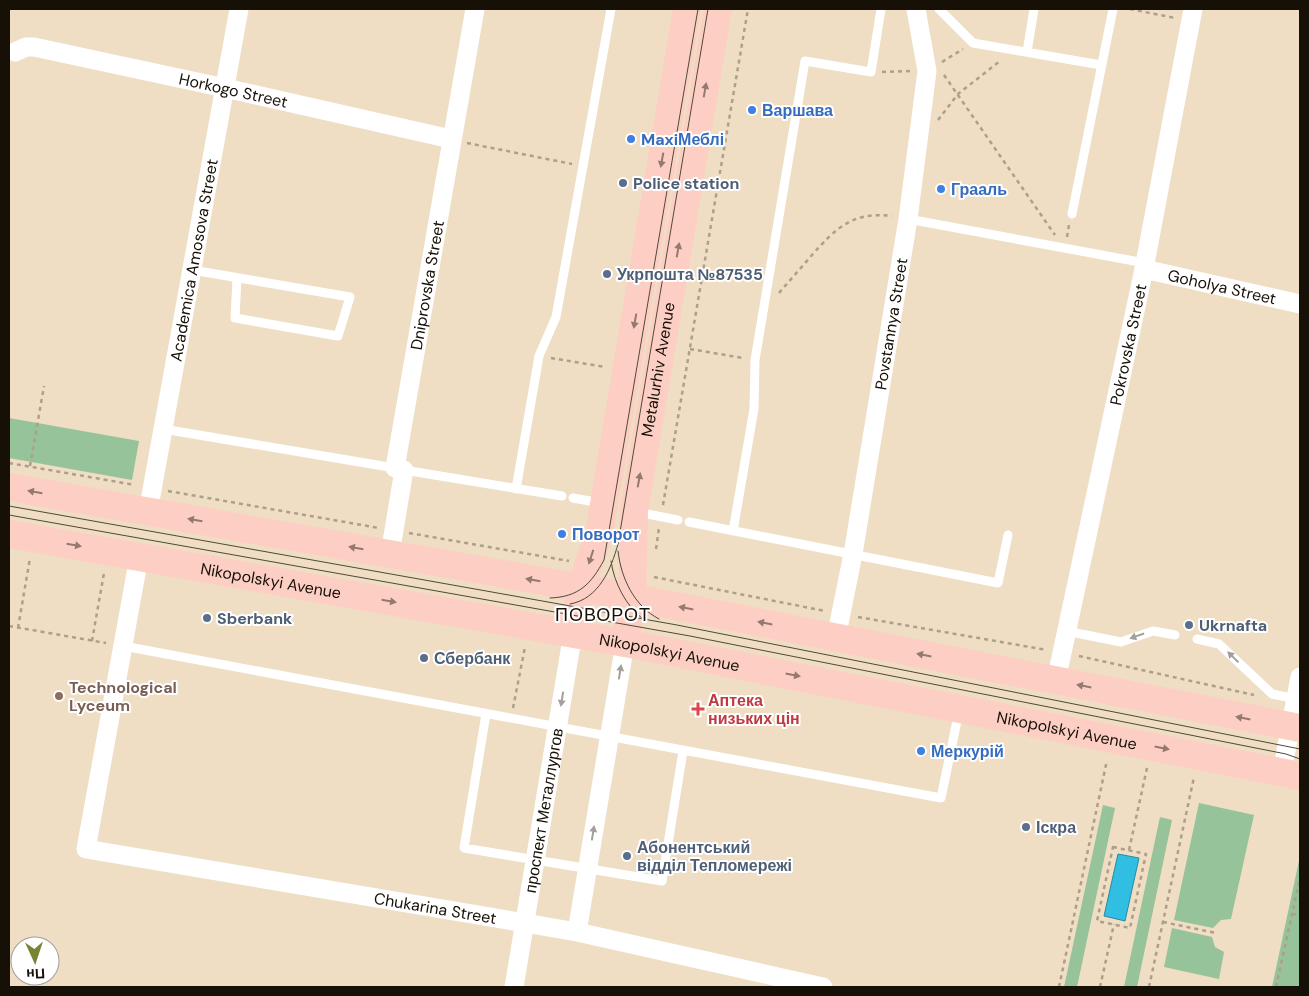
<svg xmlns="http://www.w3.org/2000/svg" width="1309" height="996" font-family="'DM Sans',sans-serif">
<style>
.green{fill:#96c399}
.water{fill:#30bee2;stroke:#288aa0}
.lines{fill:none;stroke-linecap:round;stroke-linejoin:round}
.path{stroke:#ad9f8b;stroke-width:2.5;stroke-dasharray:4 4;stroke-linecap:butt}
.service{stroke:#fff;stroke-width:9}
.minor{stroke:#fff;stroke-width:19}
.primary{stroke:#fdcfc4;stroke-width:28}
.tram{stroke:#51483a;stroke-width:1}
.oneway{fill:#95796f}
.oneway2{fill:#a29f9c}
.shop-dot{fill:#3f7fe0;stroke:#fff;stroke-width:2}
.service-dot{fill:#5c6f8a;stroke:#fff;stroke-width:2}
.education-dot{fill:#8d6e63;stroke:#fff;stroke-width:2}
.health-dot{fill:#e0444e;stroke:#fff;stroke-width:2}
.labels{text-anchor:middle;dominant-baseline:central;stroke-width:4;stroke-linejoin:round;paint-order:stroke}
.street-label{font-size:16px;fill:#161007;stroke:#fff}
.shop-label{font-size:16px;font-weight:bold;fill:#366cbe;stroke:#fff;text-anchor:start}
.service-label{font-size:16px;font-weight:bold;fill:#4e5e75;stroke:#fff;text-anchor:start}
.education-label{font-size:16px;font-weight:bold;fill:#785e54;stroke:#fff;text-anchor:start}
.health-label{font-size:16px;font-weight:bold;fill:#be3a42;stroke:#fff;text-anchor:start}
.neighbourhood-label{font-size:18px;letter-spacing:1px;fill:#161007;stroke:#fff}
</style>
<rect width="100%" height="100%" fill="#efddc4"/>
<path class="green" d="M9,418L139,441L132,480L9,458Z
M1199,803L1254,815L1231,919L1221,920L1213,928L1174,920Z
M1103,805L1115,808L1077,987H1064Z
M1160,817L1172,820L1137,987H1124Z
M1300,856V987H1272Z
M1172,928L1212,937L1215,947L1224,952L1219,979L1164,967Z"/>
<path class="water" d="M1118,854L1139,858L1125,921L1104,916Z"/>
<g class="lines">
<path class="path" d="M1130,9L1175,18
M942,62L963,49
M882,72L912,71
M944,75L1055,235
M938,120L958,94L1000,61
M467,143L572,164
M1067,237L1069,225
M779,293C790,280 801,268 812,255C836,228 853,211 892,216
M690,349L743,358
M551,358L605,367
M9,463L135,485
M30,466L44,386
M168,491L379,528
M663,505L748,9
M409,533L569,561
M656,549L659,528
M654,577L825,611
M858,617L1047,650
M9,626L106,643
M18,628L30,558
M92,641L104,573
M1079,656L1254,695
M513,708L525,647
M1113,847L1146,854L1130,928L1097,921Z
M1129,850L1147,768
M1292,914L1300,915
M1163,922L1216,933
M1059,987L1107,760
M1100,987L1114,924
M1149,987L1194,777
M1276,987L1300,878"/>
<path class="service" d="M939,9L973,43L1101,65
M1027,52L1034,9
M1072,214L1113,9
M908,219L1145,263
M192,270L350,297L338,336L235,318L237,278
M163,429L395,468
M404,470L562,496
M516,489L539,356L556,317L611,9
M573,498L601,503
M637,512L678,520
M689,522L998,583L1008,535
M733,531L754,409L755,360L805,61L871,72L881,9
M1066,631L1121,642L1153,631L1175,635
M1197,639L1219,644L1272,694L1296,699
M123,646L941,798L959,711
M486,714L464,848L662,881L683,751"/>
<g class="minor">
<path id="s1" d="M15,52L26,47H34L225,88L451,139"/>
<path id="s2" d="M1144,269L1300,304"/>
<path id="s3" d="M148,512L239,9"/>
<path id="s4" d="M390,554L404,470L395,468L475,9"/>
<path id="s5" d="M139,557L86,849L525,923L577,932L823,987"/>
<path id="s6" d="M836,638L853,554L908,219L927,71L916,9"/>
<path id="s7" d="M1056,681L1144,269L1193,9"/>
<path d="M1282,772L1300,677"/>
<path d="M577,932L625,643"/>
<path id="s8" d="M514,987L573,633"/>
</g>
<g class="primary">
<path d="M9,487L583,588L1300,728"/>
<path id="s9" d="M9,534L625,643L1300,776"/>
<path d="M573,633L581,588L600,528L687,9"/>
<path id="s10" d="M625,643L632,598L634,511L718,9"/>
</g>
<path class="tram" d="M9,506L677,625L1300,749
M9,515L690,636L1286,754L1300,759
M618,551C621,578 634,606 659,619
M611,561C614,583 626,606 643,619
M550,598C579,597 591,584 604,560L698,9
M570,604C599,599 611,569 618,544L708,9"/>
</g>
<defs><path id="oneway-solid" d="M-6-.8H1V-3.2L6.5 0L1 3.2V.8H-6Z" transform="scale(1.25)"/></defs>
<g class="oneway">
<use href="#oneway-solid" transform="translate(705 90) rotate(-80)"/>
<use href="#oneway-solid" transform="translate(662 160) rotate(100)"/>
<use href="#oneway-solid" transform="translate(678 250) rotate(-80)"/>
<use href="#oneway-solid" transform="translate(635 321) rotate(100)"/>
<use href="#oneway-solid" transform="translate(639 480) rotate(-80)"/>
<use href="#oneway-solid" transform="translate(35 492) rotate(-170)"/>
<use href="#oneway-solid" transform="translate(195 520) rotate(-170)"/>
<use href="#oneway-solid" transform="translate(74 545) rotate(10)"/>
<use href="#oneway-solid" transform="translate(356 548) rotate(-170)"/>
<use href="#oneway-solid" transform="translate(591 557) rotate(108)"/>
<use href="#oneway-solid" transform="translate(533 580) rotate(-170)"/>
<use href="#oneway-solid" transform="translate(389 601) rotate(10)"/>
<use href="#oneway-solid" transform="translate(686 608) rotate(-169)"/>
<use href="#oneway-solid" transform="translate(765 623) rotate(-169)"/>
<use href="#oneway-solid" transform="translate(924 655) rotate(-169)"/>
<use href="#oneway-solid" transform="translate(793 675) rotate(11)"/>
<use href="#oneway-solid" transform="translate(1084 686) rotate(-169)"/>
<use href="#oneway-solid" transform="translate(1243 718) rotate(-169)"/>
<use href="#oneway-solid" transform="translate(1162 748) rotate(11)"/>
</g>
<g class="oneway2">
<use href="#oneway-solid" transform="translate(1137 636) rotate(161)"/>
<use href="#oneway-solid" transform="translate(1233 657) rotate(-136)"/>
<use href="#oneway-solid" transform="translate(620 672) rotate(-81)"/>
<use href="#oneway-solid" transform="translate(562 699) rotate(99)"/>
<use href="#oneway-solid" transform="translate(593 833) rotate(-81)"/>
</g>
<g class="shop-dot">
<circle cx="752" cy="110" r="5"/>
<circle cx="631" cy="139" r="5"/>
<circle cx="941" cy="189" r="5"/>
<circle cx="562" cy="534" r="5"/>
<circle cx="921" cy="751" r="5"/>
</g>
<g class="service-dot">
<circle cx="623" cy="183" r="5"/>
<circle cx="607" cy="274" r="5"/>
<circle cx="207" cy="618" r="5"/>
<circle cx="1189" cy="625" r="5"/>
<circle cx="424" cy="658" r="5"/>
<circle cx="1026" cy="827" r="5"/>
<circle cx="627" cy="856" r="5"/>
</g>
<circle class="education-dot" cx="59" cy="696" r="5"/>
<path class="health-dot" d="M695.5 701.5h5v5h5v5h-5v5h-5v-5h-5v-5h5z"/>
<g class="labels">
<g class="street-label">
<text stroke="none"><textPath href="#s1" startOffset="224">Horkogo Street</textPath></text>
<text stroke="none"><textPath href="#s3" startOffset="256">Academica Amosova Street</textPath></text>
<text stroke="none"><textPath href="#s4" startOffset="280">Dniprovska Street</textPath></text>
<text stroke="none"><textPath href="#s2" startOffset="80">Goholya Street</textPath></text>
<text stroke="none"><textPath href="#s6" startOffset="319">Povstannya Street</textPath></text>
<text stroke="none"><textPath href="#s7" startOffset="344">Pokrovska Street</textPath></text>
<text stroke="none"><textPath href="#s10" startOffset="276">Metalurhiv Avenue</textPath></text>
<text stroke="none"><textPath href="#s9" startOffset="266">Nikopolskyi Avenue</textPath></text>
<text stroke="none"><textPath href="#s9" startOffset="671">Nikopolskyi Avenue</textPath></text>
<text stroke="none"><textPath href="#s9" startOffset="1076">Nikopolskyi Avenue</textPath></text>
<text stroke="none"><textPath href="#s8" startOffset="179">проспект Металлургов</textPath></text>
<text stroke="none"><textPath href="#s5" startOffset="651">Chukarina Street</textPath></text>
</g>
<g class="shop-label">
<text x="762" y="110">Варшава</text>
<text x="641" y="139">MaxiМеблі</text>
<text x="951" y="189">Грааль</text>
<text x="572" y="534">Поворот</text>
<text x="931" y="751">Меркурій</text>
</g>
<g class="service-label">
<text x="633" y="183">Police station</text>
<text x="617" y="274">Укрпошта №87535</text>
<text x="217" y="618">Sberbank</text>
<text x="1199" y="625">Ukrnafta</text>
<text x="434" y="658">Сбербанк</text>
<text x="1036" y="827">Іскра</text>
<text x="637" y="847">Абонентський<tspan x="637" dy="18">відділ Тепломережі</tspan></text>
</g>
<g class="education-label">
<text x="69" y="687">Technological<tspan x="69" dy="18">Lyceum</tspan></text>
</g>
<g class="health-label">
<text x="708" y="700">Аптека<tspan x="708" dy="18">низьких цін</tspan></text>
</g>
<g class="neighbourhood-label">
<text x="603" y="615">ПОВОРОТ</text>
</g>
</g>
<rect width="1309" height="996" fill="none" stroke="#161007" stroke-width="20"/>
<g transform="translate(35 961) rotate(177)"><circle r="24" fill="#ffffff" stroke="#a29f9c"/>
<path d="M0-4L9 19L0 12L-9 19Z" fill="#778532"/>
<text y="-8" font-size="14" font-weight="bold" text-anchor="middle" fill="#161007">Пн</text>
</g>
</svg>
